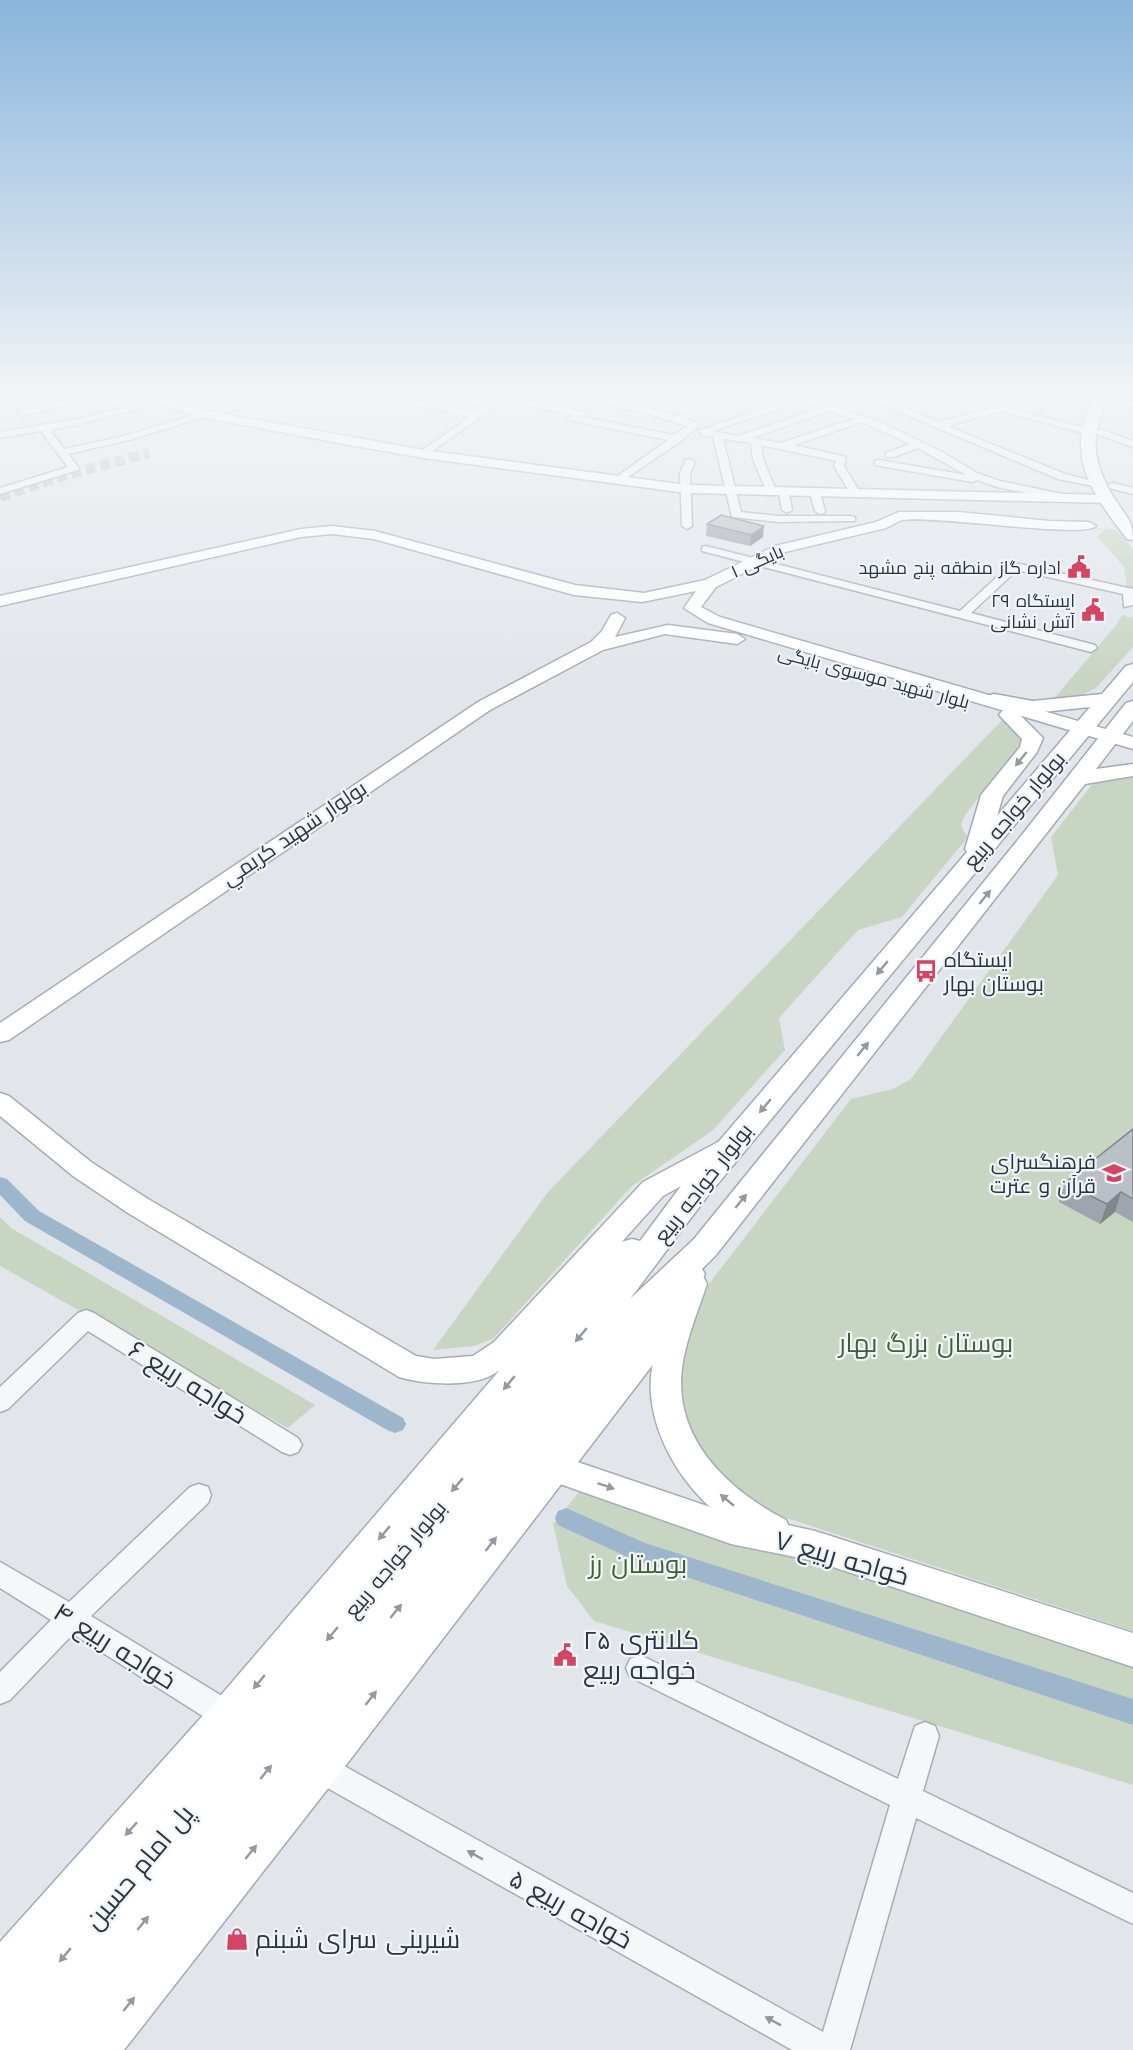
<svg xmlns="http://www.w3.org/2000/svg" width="1133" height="2050" font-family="'Work Sans',Cairo,sans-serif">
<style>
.green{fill:#c9d5c3}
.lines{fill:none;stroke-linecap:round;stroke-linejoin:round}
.canal{fill:#9db6cb;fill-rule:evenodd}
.street-tunnel{stroke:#bdc3c9;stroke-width:10;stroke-dasharray:10 5;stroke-linecap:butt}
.street-casing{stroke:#a7adb5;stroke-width:3}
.secondary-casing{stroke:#a7adb5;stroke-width:3}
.primary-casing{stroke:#a1abb7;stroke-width:3}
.street{fill:#f5f7f9;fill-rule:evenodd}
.secondary{fill:#fff;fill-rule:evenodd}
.primary{fill:#fff;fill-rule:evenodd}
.wall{fill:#9fa5ac}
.shaded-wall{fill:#82868c}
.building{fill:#b9c0c8;stroke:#82868c;stroke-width:1.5}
.oneway{fill:#949aa1}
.oneway2{fill:#90969e}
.labels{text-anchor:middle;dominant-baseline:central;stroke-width:4.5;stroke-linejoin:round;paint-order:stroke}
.far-street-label{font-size:18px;fill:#2a3543;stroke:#f2f5f8}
.far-poi-label{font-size:18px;fill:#2a3543;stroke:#f2f5f8;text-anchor:end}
.street-label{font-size:21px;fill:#2a3543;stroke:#f2f5f8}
.poi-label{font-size:21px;fill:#2a3543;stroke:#f2f5f8;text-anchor:start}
.near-park-label{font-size:26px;fill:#415f37;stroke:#f2f5f8}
.near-street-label{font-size:26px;fill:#2a3543;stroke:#f2f5f8}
.near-poi-label{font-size:26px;fill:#2a3543;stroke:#f2f5f8;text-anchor:start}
</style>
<rect width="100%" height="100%" fill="#e2e6eb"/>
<path class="green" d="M1107,529L1116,530L1133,549V589H1127L1124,567L1097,536Z
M1122,615L1133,618V647L1096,688L1076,698L1052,701L1117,624Z
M1003,719L1024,739L966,814L961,824L967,838L902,917L858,930L779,1018L785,1050L712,1131L632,1186L493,1339L474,1346L433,1350L548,1192Z
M1133,774V1631L768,1512L713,1475L682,1432L678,1375L686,1332L708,1285L851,1099L893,1089L911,1079L1058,875L1051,837L1094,782Z
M0,1217L11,1228L315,1405L288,1428L0,1266Z
M601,1480L1133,1660V1785L594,1621L567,1586L553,1524L580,1491Z"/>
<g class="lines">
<path class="canal" d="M0,1177L7,1179L39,1211L403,1418L406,1424L403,1430L395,1433L387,1430L25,1221L0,1195Z
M566,1508L645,1543L1133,1699V1725L632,1559L558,1525L555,1518L558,1511Z"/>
<path class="street-tunnel" d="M0,497L63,476L149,453"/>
<g class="street-casing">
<path id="street" d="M17,392C31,392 41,403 53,403C73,402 92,390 114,392L22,416L17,413L19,411L41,405Z
M184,392H198L81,424L50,430L64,449L124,436L206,411L210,413L258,395L266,397L215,417L208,416L129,440L68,454L79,468L78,470L0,494V488L68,467L41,431L0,438V432L78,419Z
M356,392H372L476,412L485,405L425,392H442L493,401L524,392H536L519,399L584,412L586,414L582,417L674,435L687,426L653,415L546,392C570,390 680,411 699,425L681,441L619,483L614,480L615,478L668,440L573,421L568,418L572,415L508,402L496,406L424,457L420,456V452L470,417Z
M667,392C683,390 699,402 714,401C730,399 744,390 761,392L712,407Z
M776,392H789L878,421L944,453L977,473L1000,481L1067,495L1072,498L1067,501L997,487L977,480L972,482L875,465V461L879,460L966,475L918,448L894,457H886V453L910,444L862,422L794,445L846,457L844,466L861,494L856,497L852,496L834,466L836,461L761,445L763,459L777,493L768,495L753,459L751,443L723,439L741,512L778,516H851L855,517V521L778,522L732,517L713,437L703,435L698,431L792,399ZM802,402L820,408L739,436L712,431ZM829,411L853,419L781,443L752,438Z
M853,392H865L939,422L991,408L937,392H951L1089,429L1091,431L1086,434L1001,411L947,426L1065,474L1103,484L1098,487L1058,479Z
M1045,392H1061L1102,402L1097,405Z
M1111,396L1133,402V408L1111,400Z
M1100,429L1133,441V447L1097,434L1095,432Z
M690,459L695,462L690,473L692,526L687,529L682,526L680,473L686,460Z
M1113,483L1133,488V494L1109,488V484Z
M784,490L789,493L792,510L787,513L782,510L779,493Z
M815,490L820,493L825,511L824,513L820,514L815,511L810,493Z
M706,546L960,611L1011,564L1015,563L1133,589V605L1124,607L1123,594L1017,570L971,613L1095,645L1097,648L1091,652L702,551V547Z
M86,1310L94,1313L298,1438L302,1445L298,1452L290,1455L282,1452L88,1331L8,1409L0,1412V1387L78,1313Z
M199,1484L208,1487L211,1495L208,1503L91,1616L240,1707L244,1717L240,1727L230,1731L220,1727L73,1634L10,1700L0,1704V1672L51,1620L0,1588V1562L69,1602L190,1487Z
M640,1655L898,1779L915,1726L925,1722L935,1726L939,1736L923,1791L1133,1893V1924L916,1818L850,2050H792L308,1777L304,1767L308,1757L318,1753L328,1757L823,2032L890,1805L630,1677L626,1668L630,1659Z"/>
</g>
<g class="secondary-casing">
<path id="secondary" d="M127,392H144L208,411L424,450L687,485L1107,495L1114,499L1107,503L687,493L424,458L349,445L206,418L129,395Z
M899,512H958L1050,521L1089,522L1096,526C1085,539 934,515 903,520C897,521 891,526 886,528L785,552L716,587L701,607L720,617L1133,737V749L708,623L684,608L696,591L642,602L574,595L374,539L332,534L301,537L0,606V596L301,529L332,526L375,531L575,585L644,593L705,580L775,546L876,522Z
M617,613L625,618L615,637L668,625L737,634L745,639L737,644L665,634L603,650L490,710L9,1040L0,1042V1023L478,702L591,642L602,631L611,615Z
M0,1093L9,1096L91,1162L148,1199L416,1356L434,1359L473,1356L494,1342L643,1182L718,1142L727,1140L736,1142L740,1149L736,1156L663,1196L516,1360C507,1365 497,1373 488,1377C465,1387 422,1384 399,1377L128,1213L73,1176L0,1116Z
M693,1273L703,1276L707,1284C698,1311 686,1339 682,1368C673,1439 728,1490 786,1520L788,1525L815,1531L1133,1633V1667L815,1561L731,1544L540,1477L535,1467L540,1457L551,1453L710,1507C673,1473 644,1419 652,1368C656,1339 669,1311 679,1284L683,1276Z"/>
</g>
<g class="primary-casing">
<path id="primary" d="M1099,392H1112C1088,432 1091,464 1117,502C1127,518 1133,521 1133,540L1127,539C1089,490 1061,450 1099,392Z
M1133,664V682L706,1198L630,1299L694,1239L1025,831L1126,703L1133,701V721L1096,769L1133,764V776L1085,784L716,1255L702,1269L705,1274L664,1350L333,1782L124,2050H0V1942L215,1702L559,1301L621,1242L632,1239L640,1241L684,1182L967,852L965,849L981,795L1020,747L1022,739L999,715L1002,711H1016L1043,738L1037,752L1003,796L997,816L1090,707L1033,713L987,704L984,700L987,696L994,694L1033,701L1102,694L1126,666Z"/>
</g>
<use href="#street" class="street"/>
<use href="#secondary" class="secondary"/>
<use href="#primary" class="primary"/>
</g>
<path class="wall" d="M707,524L763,537L750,546L706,536Z
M1133,1129V1222L1115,1212L1100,1224L1059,1202L1065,1183Z"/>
<path class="shaded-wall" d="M764,526L763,537L750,546L751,535Z
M1121,1192L1115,1212L1100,1224L1107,1204Z"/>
<path class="building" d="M721,515L764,526L751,535L707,524Z
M1133,1129V1199L1121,1192L1107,1204L1065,1183Z"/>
<defs><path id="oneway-solid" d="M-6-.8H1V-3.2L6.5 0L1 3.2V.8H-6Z" transform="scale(1.5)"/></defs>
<g class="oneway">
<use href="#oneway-solid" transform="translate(1021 759) rotate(129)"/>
<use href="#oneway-solid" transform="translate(985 897) rotate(-51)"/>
<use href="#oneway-solid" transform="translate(882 968) rotate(130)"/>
<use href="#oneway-solid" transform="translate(863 1049) rotate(-51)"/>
<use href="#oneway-solid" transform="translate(765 1106) rotate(130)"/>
<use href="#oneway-solid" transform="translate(741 1201) rotate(-51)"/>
<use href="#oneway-solid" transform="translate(581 1335) rotate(130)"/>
<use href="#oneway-solid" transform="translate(509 1383) rotate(130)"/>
<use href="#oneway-solid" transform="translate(457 1485) rotate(130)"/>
<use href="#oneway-solid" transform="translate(606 1486) rotate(19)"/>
<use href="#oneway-solid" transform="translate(727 1500) rotate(-140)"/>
<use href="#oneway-solid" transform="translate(384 1533) rotate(130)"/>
<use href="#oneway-solid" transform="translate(491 1544) rotate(-52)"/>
<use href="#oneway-solid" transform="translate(396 1611) rotate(-51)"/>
<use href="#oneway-solid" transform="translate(332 1634) rotate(130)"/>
<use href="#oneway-solid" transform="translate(259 1682) rotate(130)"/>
<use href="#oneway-solid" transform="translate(371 1698) rotate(-52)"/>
<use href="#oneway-solid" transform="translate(266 1772) rotate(-51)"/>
<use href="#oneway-solid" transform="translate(131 1829) rotate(132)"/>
<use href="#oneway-solid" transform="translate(251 1852) rotate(-51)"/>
<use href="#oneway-solid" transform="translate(143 1923) rotate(-51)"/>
<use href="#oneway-solid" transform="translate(65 1955) rotate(130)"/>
<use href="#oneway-solid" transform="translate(129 2004) rotate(-51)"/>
</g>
<g class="oneway2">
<use href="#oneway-solid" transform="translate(475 1855) rotate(-151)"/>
<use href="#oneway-solid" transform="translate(773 2021) rotate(-151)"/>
</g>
<linearGradient id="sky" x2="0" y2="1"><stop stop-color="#8ab5dc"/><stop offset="0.58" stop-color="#f2f4f6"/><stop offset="1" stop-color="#f2f4f6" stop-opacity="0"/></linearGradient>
<rect width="1133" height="679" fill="url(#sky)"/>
<defs>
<g id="civic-bare" transform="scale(1.8)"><path d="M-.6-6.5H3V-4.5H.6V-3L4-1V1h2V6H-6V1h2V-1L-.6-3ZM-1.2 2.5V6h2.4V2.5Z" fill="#d24563" stroke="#f2f5f8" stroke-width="2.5" paint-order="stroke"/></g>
<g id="bus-bare" transform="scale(1.8)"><path d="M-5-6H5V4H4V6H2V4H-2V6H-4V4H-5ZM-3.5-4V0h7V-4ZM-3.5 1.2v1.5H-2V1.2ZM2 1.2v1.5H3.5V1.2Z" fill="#d24563" stroke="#f2f5f8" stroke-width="2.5" paint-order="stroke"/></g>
<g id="school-bare" transform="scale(1.8)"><path d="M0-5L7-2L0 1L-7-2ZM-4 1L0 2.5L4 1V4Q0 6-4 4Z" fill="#d24563" stroke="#f2f5f8" stroke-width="2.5" paint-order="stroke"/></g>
<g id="shop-bare" transform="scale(1.8)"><path d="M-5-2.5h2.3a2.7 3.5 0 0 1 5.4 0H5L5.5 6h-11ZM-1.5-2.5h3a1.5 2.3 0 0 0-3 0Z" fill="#d24563" stroke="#f2f5f8" stroke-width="2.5" paint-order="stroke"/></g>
</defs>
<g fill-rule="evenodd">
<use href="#civic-bare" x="1079" y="567"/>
<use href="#civic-bare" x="1093" y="610"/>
<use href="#bus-bare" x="926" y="971"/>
<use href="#school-bare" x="1114" y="1173"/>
<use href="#civic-bare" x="565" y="1655"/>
<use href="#shop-bare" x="237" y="1939"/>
</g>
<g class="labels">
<g class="far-street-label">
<text transform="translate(757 561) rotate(-24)">بایگی ۱</text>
<text transform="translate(874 677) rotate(15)">بلوار شهید موسوی بایگی</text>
</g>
<g class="far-poi-label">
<text x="1061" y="567">اداره گاز منطقه پنج مشهد</text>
<text x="1075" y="600">ایستگاه ۲۹<tspan x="1075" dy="21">آتش نشانی</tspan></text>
</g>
<g class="street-label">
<text transform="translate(1014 810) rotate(-50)">بولوار خواجه ربیع</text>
<text transform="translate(294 833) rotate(-34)">بولوار شهيد كريمي</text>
<text transform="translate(703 1183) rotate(-52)">بولوار خواجه ربیع</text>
<text transform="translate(395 1559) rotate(-50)">بولوار خواجه ربیع</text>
</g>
<g class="poi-label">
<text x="944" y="959">ایستگاه<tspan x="944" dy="24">بوستان بهار</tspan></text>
<text x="1096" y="1161" text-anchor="end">فرهنگسرای<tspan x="1096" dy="24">قرآن و عترت</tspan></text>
</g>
<g class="near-park-label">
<text x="926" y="1343">بوستان بزرگ بهار</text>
<text x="638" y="1564">بوستان رز</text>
</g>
<g class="near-street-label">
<text transform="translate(188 1382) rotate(32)">خواجه ربیع ۶</text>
<text transform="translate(842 1558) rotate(16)">خواجه ربیع ۷</text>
<text transform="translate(115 1646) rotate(32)">خواجه ربیع ۴</text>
<text transform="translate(139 1867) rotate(-50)">پل امام حسین</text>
<text transform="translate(571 1909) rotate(29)">خواجه ربیع ۵</text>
</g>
<g class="near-poi-label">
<text x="583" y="1640">کلانتری ٢۵<tspan x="583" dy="30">خواجه ربیع</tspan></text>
<text x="255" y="1939">شیرینی سرای شبنم</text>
</g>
</g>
</svg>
